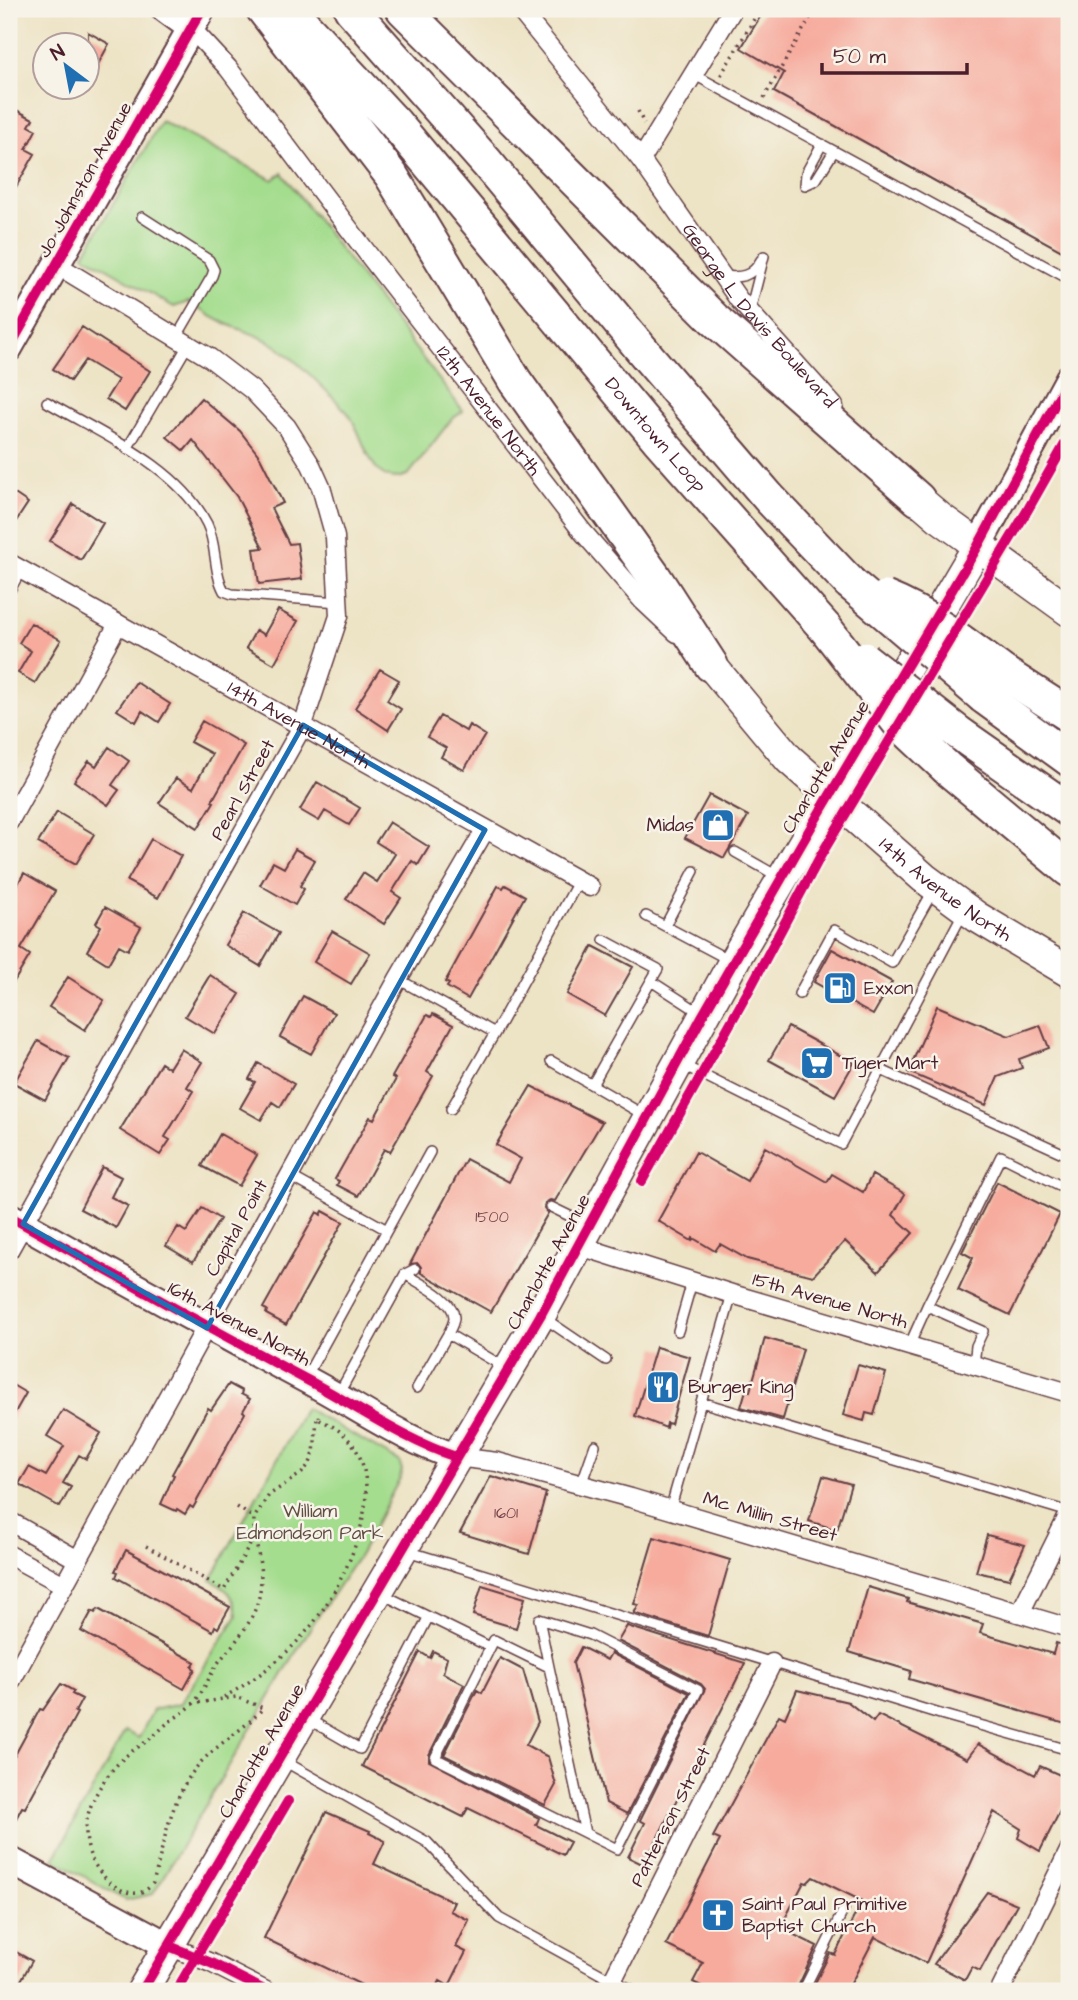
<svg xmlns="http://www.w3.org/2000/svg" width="1078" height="2000" font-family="'Architects Daughter',sans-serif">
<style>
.green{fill:#a4dd8e;stroke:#777e5c;stroke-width:2}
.building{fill:#f6ab9d}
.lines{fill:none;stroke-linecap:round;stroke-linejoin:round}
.lane-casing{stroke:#623c42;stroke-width:12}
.street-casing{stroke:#623c42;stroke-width:21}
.secondary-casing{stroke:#623c42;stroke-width:30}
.primary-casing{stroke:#623c42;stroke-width:33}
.highway-casing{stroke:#623c42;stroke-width:37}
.path{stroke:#623c42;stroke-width:3.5;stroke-dasharray:2 5;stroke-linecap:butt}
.lane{stroke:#fff;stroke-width:9}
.street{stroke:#fff;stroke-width:18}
.secondary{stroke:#fff;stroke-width:26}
.primary{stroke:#fff;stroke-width:30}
.highway{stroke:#fff;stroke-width:33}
.highway-bridge-casing{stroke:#623c42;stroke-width:37;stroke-linecap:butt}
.highway-bridge{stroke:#fff;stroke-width:33}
.cycleway-casing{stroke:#f7f3e8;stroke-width:15}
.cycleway{stroke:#d6006c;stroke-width:10}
.marked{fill:none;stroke:#1f6fb2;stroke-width:5;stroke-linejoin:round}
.labels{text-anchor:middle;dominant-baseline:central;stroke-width:5;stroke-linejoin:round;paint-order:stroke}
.number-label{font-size:16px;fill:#754248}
.street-label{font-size:19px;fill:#4a1f2b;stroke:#f7f3e8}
.poi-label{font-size:19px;fill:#4a1f2b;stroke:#f7f3e8;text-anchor:start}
.park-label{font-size:19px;fill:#604e44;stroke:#f7f3e8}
</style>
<rect width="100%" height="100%" fill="#f7f3e8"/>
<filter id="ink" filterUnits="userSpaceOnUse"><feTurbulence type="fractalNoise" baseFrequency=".0143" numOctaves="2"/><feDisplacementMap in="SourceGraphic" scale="14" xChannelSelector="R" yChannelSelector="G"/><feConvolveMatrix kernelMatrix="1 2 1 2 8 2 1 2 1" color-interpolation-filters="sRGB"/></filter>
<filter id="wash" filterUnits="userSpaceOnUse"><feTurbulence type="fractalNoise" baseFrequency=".00686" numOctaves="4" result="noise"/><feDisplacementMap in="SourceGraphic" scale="28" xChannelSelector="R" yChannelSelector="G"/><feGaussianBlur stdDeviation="1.57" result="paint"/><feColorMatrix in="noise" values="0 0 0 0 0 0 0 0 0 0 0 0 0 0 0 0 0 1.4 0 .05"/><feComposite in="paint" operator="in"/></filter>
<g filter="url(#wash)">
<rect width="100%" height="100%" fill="#ede3c5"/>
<path class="green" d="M161,121L273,180L282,173L463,411L451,420L409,474C368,494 365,430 346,411C326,390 302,365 279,348C261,334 240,331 220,321C209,316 199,308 188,302L174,307L84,255Z
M305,1408L399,1461L402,1470L400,1478L360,1554L312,1625L153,1894L125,1900L54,1859L125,1731L139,1738L153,1710L180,1704L237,1616C235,1595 228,1590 211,1580Z"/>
<g id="blocks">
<path class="building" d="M765,9H1069V255L774,92L784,73L741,48Z
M88,32L109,44L88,83Z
M9,106L33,119L29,126L36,130L26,149L35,154L9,199Z
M82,327L150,371L125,411L106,399L118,380L85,360L70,381L53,369Z
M201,398L240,431L260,457L283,503L271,508L289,544L297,543L302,579L259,584L254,549L263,548L237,497L193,440L184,451L167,437Z
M9,490L28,503L9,532Z
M73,504L103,523L81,560L50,541Z
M278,610L298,621L274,664L246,648L256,630L264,635Z
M31,623L61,640L35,683L18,673L31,651L19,643Z
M380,669L399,680L387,700L401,709L388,730L355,708Z
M136,682L170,704L159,722L142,711L136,722L117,710Z
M440,716L466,731L469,725L485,735L464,770L441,757L446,748L427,737Z
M202,721L244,745L212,801L214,802L198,828L159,803L176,778L193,788L212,754L190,742Z
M109,747L129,761L112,785L119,790L108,805L74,781L89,761L96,766Z
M317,782L360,808L349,825L325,811L319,821L300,810Z
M709,795L748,816L724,858L685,838Z
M57,812L94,834L76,864L38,843Z
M389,822L429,847L418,865L412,861L392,892L401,898L384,924L346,899L363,873L377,882L395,854L376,842Z
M151,839L181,856L158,898L127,881Z
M295,849L315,860L300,886L304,889L295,905L260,885L273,862L284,868Z
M24,873L55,891L21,949L30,955L9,990V900Z
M505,885L525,896L468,999L447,987L449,984L445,982L498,886L503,888Z
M105,907L141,927L128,950L119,945L108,964L87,951L101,926L96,923Z
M244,913L279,933L260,966L225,945Z
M332,931L370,953L351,984L314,962Z
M593,946L633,967L605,1016L567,994Z
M832,949L892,982L873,1015L814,982Z
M210,975L240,994L215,1034L185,1016Z
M68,977L104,1000L85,1030L49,1007Z
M303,996L334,1013L311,1054L280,1037Z
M937,1006L1009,1036L1040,1025L1049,1048L1019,1059L1022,1068L998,1077L986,1105L908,1072Z
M433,1014L453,1025L427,1072L433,1076L390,1152L384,1149L358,1196L337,1185L339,1181L335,1179L370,1117L374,1119L396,1079L392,1077L427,1015L431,1017Z
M788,1027L854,1063L835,1096L769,1060Z
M38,1041L69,1058L45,1100L14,1083Z
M181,1049L202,1062L187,1087L193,1091L165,1137L170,1140L160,1155L120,1130L161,1063L169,1068Z
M258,1063L294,1084L280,1107L272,1102L261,1120L240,1108L255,1082L249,1079Z
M531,1086L602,1122L555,1201L550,1200L545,1203L544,1208L548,1213L491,1312L421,1273V1267L418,1263L410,1264L466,1159L509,1182L521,1159L496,1145Z
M220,1134L257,1155L239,1186L202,1166Z
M765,1147L827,1182L832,1174L863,1192L872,1175L905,1194L893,1215L913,1233L878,1272L845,1241L813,1276L747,1259L720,1244L715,1251L693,1238L692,1241L658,1221L696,1152L747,1181Z
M102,1167L121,1177L111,1197L128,1206L116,1228L80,1209Z
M997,1182L1060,1214L1010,1315L958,1290L973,1258L962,1252Z
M202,1208L220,1219L193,1262L166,1246L178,1227L186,1232Z
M323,1211L343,1222L286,1325L266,1314L267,1310L263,1308L317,1212L321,1215Z
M765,1338L803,1349L783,1419L741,1407L746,1390L750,1391Z
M656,1347L690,1357L671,1424L667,1423L666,1428L635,1416Z
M858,1365L886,1373L874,1415L866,1413L864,1421L843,1415Z
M9,1383L26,1393L9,1423Z
M229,1384L242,1391L241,1394L250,1399L243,1411L245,1413L193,1508L190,1506L185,1514L177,1509L176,1511L161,1504L174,1475L172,1474L208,1408L211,1410Z
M63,1410L101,1433L86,1459L79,1455L63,1483L71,1487L60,1507L19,1484L29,1467L46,1476L64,1446L47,1436Z
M491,1476L546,1493L529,1554L460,1533Z
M823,1476L851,1484L837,1530L809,1521Z
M987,1535L1025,1545L1009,1579L976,1572Z
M654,1537L730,1560L708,1636L634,1613L639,1605L634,1604Z
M126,1550L230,1607L218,1628L215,1626L213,1631L116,1577L118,1572L115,1571Z
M482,1585L525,1598L516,1628L473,1615Z
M868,1587L908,1599L907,1602L983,1624L980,1633L1053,1654L1056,1643L1069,1647V1725L909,1679L911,1671L849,1652Z
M98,1609L195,1662L192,1667L195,1669L184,1689L81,1631L92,1611L95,1613Z
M627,1626L745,1663L644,1865L628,1857L645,1823L640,1820L705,1689L701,1684L618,1641Z
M581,1647L607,1660L611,1653L689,1693L627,1814L606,1803L573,1663Z
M433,1651L447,1658L443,1673L464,1684L429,1755V1761L539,1818L536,1825L570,1842L563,1855L468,1808L463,1817L362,1766L420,1652L430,1658Z
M500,1658L523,1670L538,1722L526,1745L548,1757L556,1785L545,1805L444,1755L477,1690L482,1693Z
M61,1684L74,1691L72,1694L82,1699L75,1712L77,1713L25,1808L22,1807L9,1832V1766L40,1709L43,1710Z
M797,1690L848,1702L873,1722L878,1715L967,1759L978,1744L1035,1775L1040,1766L1069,1779V1793L1040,1851L1018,1838L1021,1829L994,1812L926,1963L875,1937L847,1991H811L830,1953L835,1955L862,1901L813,1877L807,1883L804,1882L780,1928L817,1946L796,1991H711L693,1982L703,1963L666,1945L720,1840L713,1837L779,1715L785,1718Z
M326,1812L370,1831L369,1833L385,1841L374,1864L454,1902L450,1911L469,1920L456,1947L466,1952L449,1986L440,1981L435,1991H374L264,1938Z
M987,1892L1017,1904L980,1971L972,1967L965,1980L934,1964Z
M9,1948L32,1961L15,1991H9Z"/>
</g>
</g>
<g filter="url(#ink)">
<use href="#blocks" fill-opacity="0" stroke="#623c42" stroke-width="2"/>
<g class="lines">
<g class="lane-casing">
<path id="lane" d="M693,74L1069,279
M822,144L806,173L805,185L816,180L834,151
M142,217L209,260L214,270L212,276L176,338
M723,276C741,278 752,277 761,260
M750,311L764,256
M47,402C101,434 178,466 207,524C217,544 213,571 224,591L232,594L339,602
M127,449L188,345
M9,592L21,570
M735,852L779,877
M646,916L731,961
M665,926L694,871
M604,940L658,969L651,981
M398,979L495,1033L578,882
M799,994L834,930L892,963L933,891
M551,1061L644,1115
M683,1065L841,1144L963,913
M881,1070L1069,1156
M592,1085L651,981L702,1014
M451,1109L495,1033
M290,1176L387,1230L306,1377
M551,1207L586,1224
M387,1230L430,1152
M405,1274C418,1283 455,1299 454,1318C454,1323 450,1330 448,1334
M927,1306L1001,1156L1059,1185
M544,1318L606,1360
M678,1331L692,1282
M909,1346L927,1306L983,1331L976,1346L974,1365
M417,1388L448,1334L504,1367
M338,1395L405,1274L415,1269
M701,1402L1069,1512
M581,1485L595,1445
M670,1510L732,1294
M407,1551L940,1714L1069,1750
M382,1594L490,1647
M549,1667L539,1619L590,1635L698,1690L617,1849L435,1758L494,1640L549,1667L585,1833
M308,1719L360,1749L428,1618
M284,1761L427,1842L499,1918L613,1981L636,1991
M803,1991L844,1909"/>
</g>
<g class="street-casing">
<g id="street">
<path id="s1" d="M519,9L641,160L739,300L834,406"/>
<path id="s2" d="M191,28L228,68L371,258L582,531L643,601L677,633"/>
<path d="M641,160L733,9"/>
<path id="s3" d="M9,563L590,887"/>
<path d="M9,822L118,624"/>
<path d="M580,1246L732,1294L1069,1393"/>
<path d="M9,1250L303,725L339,616L335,537L321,487L311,465L287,427L252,390L210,358L57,265"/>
<path d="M456,1457L497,1462L631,1498L1069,1628"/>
<path d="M9,1521L78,1560"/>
<path d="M9,1555L64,1585"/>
<path d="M1020,1613L1069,1514"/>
<path d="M9,1685L398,979L485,830"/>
<path d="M169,1946L211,1963L266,1991"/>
<path d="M607,1991L772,1663"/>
<path d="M1000,1991L1069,1851"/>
</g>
</g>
<g class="secondary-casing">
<path id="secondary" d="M165,9L191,28
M9,348L202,9
M978,546L1069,378
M9,1216C108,1272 208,1327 309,1381C358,1407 402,1439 456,1457
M9,1860L169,1946"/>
</g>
<g class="primary-casing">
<g id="primary">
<path d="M918,499L939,517L1069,611"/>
<path id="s4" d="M711,665L789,759L924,878L977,917L1069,972"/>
<path d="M142,1991L540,1316L735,959L978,546"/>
</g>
</g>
<g class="highway-casing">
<g id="highway">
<path d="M263,9L391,175L515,381L653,575L711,665"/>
<path id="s5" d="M289,9L395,123L658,439L826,629"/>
<path d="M351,9L487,163L648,357L769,498L850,583"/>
<path d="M403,9L714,319L918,499"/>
<path d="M1001,671L1069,715"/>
<path d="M984,697L1069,759"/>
<path d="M960,734L1069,810"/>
<path d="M948,769L1069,870"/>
</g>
</g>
<path class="path" d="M721,75L760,9
M764,98L815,9
M638,111L644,124
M237,1507L254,1518
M146,1546L224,1590L255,1536
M224,1697C257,1679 287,1655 311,1626C352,1574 408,1452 317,1419L319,1416
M192,1704L236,1697L263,1708C245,1729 220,1742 201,1762C170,1796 165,1841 153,1883C133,1910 98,1877 90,1855C84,1838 85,1819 92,1803C99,1786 112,1768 126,1756C134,1749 144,1744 152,1737C159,1732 164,1725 172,1720C179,1715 187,1710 193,1704C205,1690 210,1673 221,1659C238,1639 256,1619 260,1591C264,1564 253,1542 254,1518L269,1495L302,1473L310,1463L314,1453L317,1419"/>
<use href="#lane" class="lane"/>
<use href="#street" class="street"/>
<use href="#secondary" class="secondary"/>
<use href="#primary" class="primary"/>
<use href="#highway" class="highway"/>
<g class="highway-bridge-casing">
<path id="highway-bridge" d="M850,583L984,697
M885,598C928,615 964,643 1001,671
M826,629L899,723L948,769
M864,659L960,734"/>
</g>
<use href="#highway-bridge" class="highway-bridge"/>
<g class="cycleway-casing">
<path id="cycleway" d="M9,348L202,9
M642,1181L749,990L821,855L1027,511L1069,437
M9,1216C108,1272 208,1327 309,1381C358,1407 402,1439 456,1457
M169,1946L211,1963L266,1991
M142,1991L540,1316L703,1015L814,822L978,546L1069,378
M176,1991L288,1801"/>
</g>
<use href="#cycleway" class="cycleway"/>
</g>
</g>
<path class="marked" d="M303,725L485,830L207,1328L23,1224Z"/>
<defs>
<g id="shop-square" transform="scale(1.75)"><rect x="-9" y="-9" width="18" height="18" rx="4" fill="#1f6fb2" stroke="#f7f3e8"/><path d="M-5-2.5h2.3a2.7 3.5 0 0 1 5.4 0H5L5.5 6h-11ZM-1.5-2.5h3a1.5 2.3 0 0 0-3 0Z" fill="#fff"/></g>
<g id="fuel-square" transform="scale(1.75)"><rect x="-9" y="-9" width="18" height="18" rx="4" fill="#1f6fb2" stroke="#f7f3e8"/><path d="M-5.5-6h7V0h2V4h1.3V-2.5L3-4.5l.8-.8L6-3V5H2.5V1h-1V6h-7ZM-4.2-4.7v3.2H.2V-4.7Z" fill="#fff"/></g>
<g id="supermarket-square" transform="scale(1.75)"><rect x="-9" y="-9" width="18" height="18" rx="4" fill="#1f6fb2" stroke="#f7f3e8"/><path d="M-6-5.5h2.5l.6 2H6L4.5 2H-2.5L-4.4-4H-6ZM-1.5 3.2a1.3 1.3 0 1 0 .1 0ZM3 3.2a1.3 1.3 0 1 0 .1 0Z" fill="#fff"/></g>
<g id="restaurant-square" transform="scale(1.75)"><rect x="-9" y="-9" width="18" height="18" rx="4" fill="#1f6fb2" stroke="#f7f3e8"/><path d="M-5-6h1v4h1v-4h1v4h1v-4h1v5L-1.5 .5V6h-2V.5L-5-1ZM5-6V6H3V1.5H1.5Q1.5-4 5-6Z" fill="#fff"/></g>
<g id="church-square" transform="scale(1.75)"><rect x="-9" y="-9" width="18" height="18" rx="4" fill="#1f6fb2" stroke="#f7f3e8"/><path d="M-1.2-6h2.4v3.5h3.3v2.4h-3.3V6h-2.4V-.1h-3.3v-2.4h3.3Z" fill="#fff"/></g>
</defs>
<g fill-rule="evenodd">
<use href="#shop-square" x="718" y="825"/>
<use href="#fuel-square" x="840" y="988"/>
<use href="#supermarket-square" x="817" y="1063"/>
<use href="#restaurant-square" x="663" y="1387"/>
<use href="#church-square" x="718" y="1915"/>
</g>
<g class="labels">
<g class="number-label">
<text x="492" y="1217">1500</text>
<text x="506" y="1513">1601</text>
</g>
<g class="street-label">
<text transform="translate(85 180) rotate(-61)">Jo Johnston Avenue</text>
<text stroke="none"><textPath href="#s1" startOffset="390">George L Davis Boulevard</textPath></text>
<text stroke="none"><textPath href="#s2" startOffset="485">12th Avenue North</textPath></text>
<text stroke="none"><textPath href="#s5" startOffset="562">Downtown Loop</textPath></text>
<text stroke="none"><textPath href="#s3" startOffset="332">14th Avenue North</textPath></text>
<text transform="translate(826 767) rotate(-59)">Charlotte Avenue</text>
<text transform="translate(243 790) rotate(-61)">Pearl Street</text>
<text stroke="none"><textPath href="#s4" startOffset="326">14th Avenue North</textPath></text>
<text transform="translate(237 1228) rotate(-61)">Capital Point</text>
<text transform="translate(549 1262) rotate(-61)">Charlotte Avenue</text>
<text transform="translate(830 1301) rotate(16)">15th Avenue North</text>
<text transform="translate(239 1324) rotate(28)">16th Avenue North</text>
<text transform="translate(770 1517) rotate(16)">Mc Millin Street</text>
<text transform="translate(262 1751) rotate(-60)">Charlotte Avenue</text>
<text transform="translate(671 1817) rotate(-63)">Patterson Street</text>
</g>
<g class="poi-label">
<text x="694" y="825" text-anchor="end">Midas</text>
<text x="864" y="988">Exxon</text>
<text x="842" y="1063">Tiger Mart</text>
<text x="688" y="1387">Burger King</text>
<text x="742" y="1904">Saint Paul Primitive<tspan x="742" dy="22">Baptist Church</tspan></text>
</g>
<g class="park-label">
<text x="310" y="1511">William<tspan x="310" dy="22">Edmondson Park</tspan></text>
</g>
</g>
<rect width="1078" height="2000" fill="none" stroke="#f7f3e8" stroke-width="35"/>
<g transform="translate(66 66) rotate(328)"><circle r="33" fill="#f7f3e8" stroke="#b29e9c" stroke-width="2"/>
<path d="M0-5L12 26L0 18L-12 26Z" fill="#1f6fb2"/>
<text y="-10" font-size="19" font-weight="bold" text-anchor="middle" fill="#4a1f2b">N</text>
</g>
<path d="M822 63v10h145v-10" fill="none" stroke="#4a1f2b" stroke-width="3.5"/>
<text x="833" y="63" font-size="21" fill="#4a1f2b" stroke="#f7f3e8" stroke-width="5" paint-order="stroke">50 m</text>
</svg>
